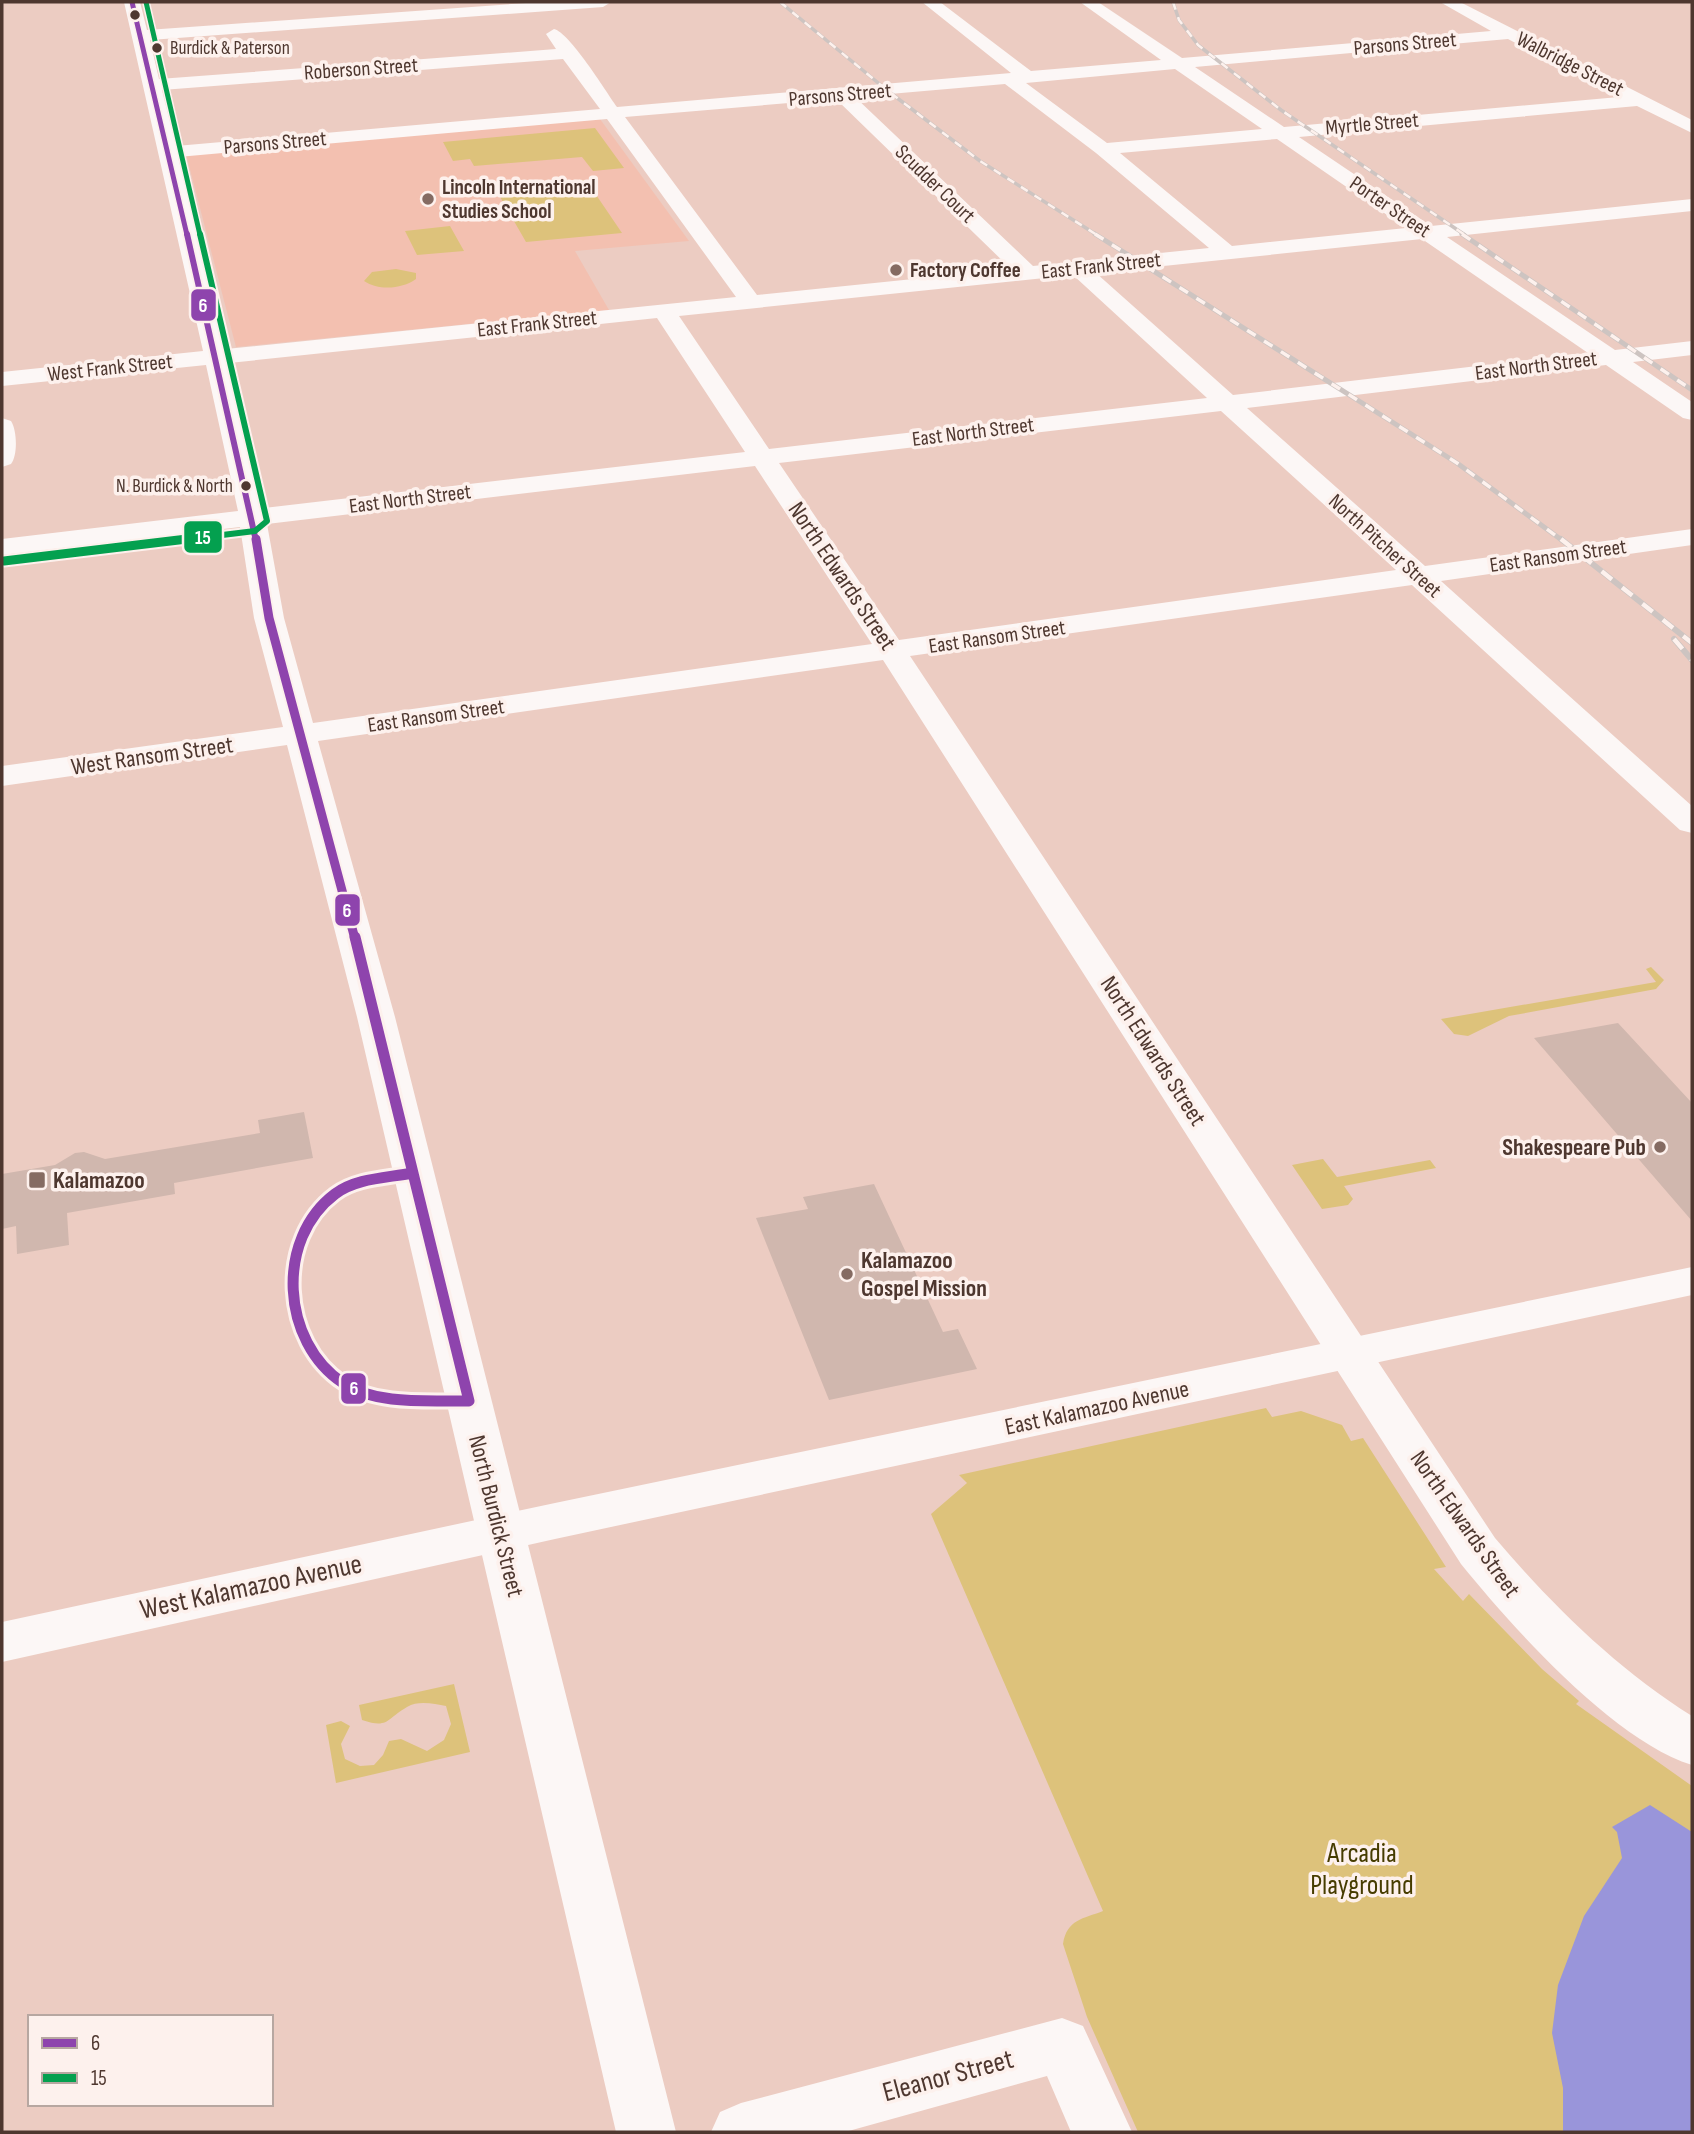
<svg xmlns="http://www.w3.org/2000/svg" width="1694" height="2134" font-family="'Sofia Sans Condensed',sans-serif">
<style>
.built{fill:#f3c0b0}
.green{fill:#ddc27b}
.water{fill:#9995da}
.building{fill:#d0b7ae}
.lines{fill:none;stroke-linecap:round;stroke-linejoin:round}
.minor{fill:#fcf7f6;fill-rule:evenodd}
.major{fill:#fcf7f6;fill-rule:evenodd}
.rail-far2-casing{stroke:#cdc4c1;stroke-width:3.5}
.rail-far1-casing{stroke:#cdc4c1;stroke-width:5}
.rail-casing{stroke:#cdc4c1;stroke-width:6}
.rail-far2{stroke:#fdf1ed;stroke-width:2.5;stroke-dasharray:8;stroke-linecap:butt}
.rail-far1{stroke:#fdf1ed;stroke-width:3.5;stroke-dasharray:10;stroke-linecap:butt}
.rail{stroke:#fdf1ed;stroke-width:4.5;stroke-dasharray:13;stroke-linecap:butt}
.bus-1-far3-casing{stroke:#fdf1ed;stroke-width:8}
.bus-1-far2-casing{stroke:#fdf1ed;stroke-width:10}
.bus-1-far1-casing{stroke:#fdf1ed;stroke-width:13}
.bus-1-casing{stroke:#fdf1ed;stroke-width:17}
.bus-2-far2-casing{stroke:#fdf1ed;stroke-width:8}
.bus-2-far1-casing{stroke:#fdf1ed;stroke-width:10}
.bus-2-casing{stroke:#fdf1ed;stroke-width:13}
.bus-1-far3{stroke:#8e44ad;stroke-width:5}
.bus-1-far2{stroke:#8e44ad;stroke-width:6}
.bus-1-far1{stroke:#8e44ad;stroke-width:9}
.bus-1{stroke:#8e44ad;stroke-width:11}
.bus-2-far2{stroke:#04a04f;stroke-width:5}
.bus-2-far1{stroke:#04a04f;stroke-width:6}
.bus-2{stroke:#04a04f;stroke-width:9}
.bus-dot{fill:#4e372f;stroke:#fdf1ed;stroke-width:2.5}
.poi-dot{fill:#856b62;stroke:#fdf1ed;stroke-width:2.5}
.labels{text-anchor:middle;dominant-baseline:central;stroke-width:7;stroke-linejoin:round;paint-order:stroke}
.far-bus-label{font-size:19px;fill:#4e372f;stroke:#fdf1ed;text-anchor:start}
.far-street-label{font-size:21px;fill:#4e372f;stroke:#fdf1ed}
.far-poi-label{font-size:21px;font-weight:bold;fill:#4e372f;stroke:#fdf1ed;text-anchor:start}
.street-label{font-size:24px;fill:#4e372f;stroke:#fdf1ed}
.poi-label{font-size:24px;font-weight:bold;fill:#4e372f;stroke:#fdf1ed;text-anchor:start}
.near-street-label{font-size:28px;fill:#4e372f;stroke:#fdf1ed}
.near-park-label{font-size:28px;fill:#463c00;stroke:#fdf1ed}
.line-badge{stroke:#fdf1ed;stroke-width:2.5}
.badge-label{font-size:19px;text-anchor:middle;font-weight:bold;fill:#fff}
</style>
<rect width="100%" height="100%" fill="#ecccc2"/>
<path class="built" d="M600,119L689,241L575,251L609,310L236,347L186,154Z"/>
<path class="green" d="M595,128L624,168L593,171L582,157L474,166L470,159L453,161L443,142Z
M586,180L622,233L526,242L495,188Z
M450,226L464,251L417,255L405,231Z
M396,269L416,273V279C402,289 379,291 364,281L372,272Z
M1651,967L1664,980L1656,989L1509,1016L1468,1036L1454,1034L1441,1019L1656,982L1646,969Z
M1323,1159L1337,1177L1430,1160L1436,1168L1344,1186L1353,1199L1348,1205L1322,1209L1292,1165Z
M1266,1408L1272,1417L1301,1411L1342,1425L1351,1441L1363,1438L1446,1567L1434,1569L1463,1601L1469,1594L1542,1669L1579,1701L1576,1704L1692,1786V2132H1138L1087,2017L1063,1944C1067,1919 1083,1919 1103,1911L931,1514L967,1483L959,1475Z
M454,1684L470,1752L336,1783L326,1725L341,1721L350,1726L341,1744L345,1759L360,1766L374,1765L383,1755L389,1741L401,1739L427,1751L444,1740L451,1724L446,1706C434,1704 419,1700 407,1707C386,1719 389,1729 362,1720L359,1705Z"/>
<path class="water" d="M1650,1805L1692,1832V2132H1563V2088L1552,2033L1558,1985L1584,1916L1622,1858L1617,1832L1612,1827Z"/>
<path class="building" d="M1618,1023L1692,1103V1221L1534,1038Z
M304,1112L313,1158L174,1183L175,1194L67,1213L69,1245L17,1254L16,1226L2,1229V1174L55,1165L75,1153L84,1152L105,1159L260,1133L258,1120Z
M874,1184L943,1332L958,1329L977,1369L829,1400L756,1218L808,1209L803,1197Z"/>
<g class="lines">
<path class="minor" d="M124,2H140L147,30L540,2H611L603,7L150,40L159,79L556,49L546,34L554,29C570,33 605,90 617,107L1011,73L922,2H940L1031,71L1161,60L1080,2H1098L1182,58L1491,31L1440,2H1460L1692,120V133L1637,106L1299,137L1431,226L1692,199V211L1447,237L1615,350L1692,341V355L1633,362L1692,402V420L1683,418L1606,365L1247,408L1425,566L1692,529V545L1441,581L1692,806V833L1680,830L1412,585L910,656L1495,1538C1553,1606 1616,1668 1692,1716V1765C1613,1740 1513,1628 1461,1564L883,660L318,741L395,1017L676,2132H616L357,1017L287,745L2,786V766L283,727L254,618L240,527L2,555V539L238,511L206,365L2,386V372L203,351ZM1508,39L1619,97L1284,127L1195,67ZM563,59L600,109L176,146L162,90ZM1175,69L1262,129L1107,143L1026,83ZM1005,84L1096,153L1209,248L1033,266L855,97ZM836,99L1011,269L757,295L625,117ZM607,119L736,297L226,349L178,157ZM1277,139L1406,228L1232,246L1120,153ZM1422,239L1588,353L1233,395L1096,273ZM1073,275L1207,398L769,449L679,316ZM657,318L745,452L264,508L229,363ZM1221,411L1396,570L899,640L779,463ZM755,466L872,644L313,723L284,618L267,524Z
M2,418L11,421C17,430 18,455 11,464L2,467Z
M1062,2018L1083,2026L1132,2132H1071L1047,2076L845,2132H711L720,2112L741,2103Z"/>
<path class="major" d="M1692,1267V1295L555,1539L2,1662V1622L555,1503Z"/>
<g class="rail-far2-casing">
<path id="rail-far2" d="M780,2L888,91L980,161L1097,235
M1173,2L1179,20L1198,45L1281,110L1465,235"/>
</g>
<g class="rail-far1-casing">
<path id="rail-far1" d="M1095,234L1457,463L1563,541
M1462,234L1692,390"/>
</g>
<g class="rail-casing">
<path id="rail" d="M1561,539L1692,643
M1674,639L1692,660"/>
</g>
<use href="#rail-far2" class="rail-far2"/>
<use href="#rail-far1" class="rail-far1"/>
<use href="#rail" class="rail"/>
<g class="bus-1-far3-casing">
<path id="bus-1-far3" d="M132,2L187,235"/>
</g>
<g class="bus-1-far2-casing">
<path id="bus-1-far2" d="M187,234L256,541"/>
</g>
<g class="bus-1-far1-casing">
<path id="bus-1-far1" d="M256,539L269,618L355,939"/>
</g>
<g class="bus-1-casing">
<path id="bus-1" d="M355,937L469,1401C430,1400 378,1406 343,1383C281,1342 275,1239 335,1194C356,1178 387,1178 412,1173"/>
</g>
<g class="bus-2-far2-casing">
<path id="bus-2-far2" d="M146,2L200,235"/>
</g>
<g class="bus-2-far1-casing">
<path id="bus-2-far1" d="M173,541L255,531L267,521L200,234"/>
</g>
<g class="bus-2-casing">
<path id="bus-2" d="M4,561L187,539"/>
</g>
<use href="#bus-1-far3" class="bus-1-far3"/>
<use href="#bus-1-far2" class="bus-1-far2"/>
<use href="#bus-1-far1" class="bus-1-far1"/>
<use href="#bus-1" class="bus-1"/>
<use href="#bus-2-far2" class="bus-2-far2"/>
<use href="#bus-2-far1" class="bus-2-far1"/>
<use href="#bus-2" class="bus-2"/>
</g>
<g class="bus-dot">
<circle cx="135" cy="15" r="6"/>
<circle cx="157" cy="48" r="6"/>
<circle cx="246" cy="486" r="6"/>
</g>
<g class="poi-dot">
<circle cx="428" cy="199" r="7"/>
<circle cx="896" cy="270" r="7"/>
<circle cx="1660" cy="1147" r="7"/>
<rect x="28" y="1171" width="18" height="18" rx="3.5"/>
<circle cx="847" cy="1274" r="7"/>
</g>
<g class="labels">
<g class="far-bus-label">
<text x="170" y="48">Burdick &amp; Paterson</text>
<text x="233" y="486" text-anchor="end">N. Burdick &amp; North</text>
</g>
<g class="far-street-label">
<text transform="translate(1405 44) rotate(-5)">Parsons Street</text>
<text transform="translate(1570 64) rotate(27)">Walbridge Street</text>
<text transform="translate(361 69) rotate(-4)">Roberson Street</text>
<text transform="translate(840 95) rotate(-5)">Parsons Street</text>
<text transform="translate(1372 124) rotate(-5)">Myrtle Street</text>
<text transform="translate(275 143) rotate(-5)">Parsons Street</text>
<text transform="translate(935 184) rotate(44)">Scudder Court</text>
<text transform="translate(1390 207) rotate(34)">Porter Street</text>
<text transform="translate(1101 266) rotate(-6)">East Frank Street</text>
<text transform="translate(537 324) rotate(-6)">East Frank Street</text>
<text transform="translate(1536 366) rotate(-7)">East North Street</text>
<text transform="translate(110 368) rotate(-6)">West Frank Street</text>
<text transform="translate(973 432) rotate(-7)">East North Street</text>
<text transform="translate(410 499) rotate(-7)">East North Street</text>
<text transform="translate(1385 546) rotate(42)">North Pitcher Street</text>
<text transform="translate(1558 556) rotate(-8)">East Ransom Street</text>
<text transform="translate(997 637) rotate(-8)">East Ransom Street</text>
<text transform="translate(436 716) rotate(-8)">East Ransom Street</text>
</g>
<g class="far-poi-label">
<text x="442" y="187">Lincoln International<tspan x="442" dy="24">Studies School</tspan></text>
<text x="910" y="270">Factory Coffee</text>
</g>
<g class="street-label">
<text transform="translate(842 576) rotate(56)">North Edwards Street</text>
<text transform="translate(152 756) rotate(-8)">West Ransom Street</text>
<text transform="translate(1153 1051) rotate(57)">North Edwards Street</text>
<text transform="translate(1097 1408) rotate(-12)">East Kalamazoo Avenue</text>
<text transform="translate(496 1516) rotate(76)">North Burdick Street</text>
<text transform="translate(1465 1524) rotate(55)">North Edwards Street</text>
</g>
<g class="poi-label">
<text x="1646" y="1147" text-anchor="end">Shakespeare Pub</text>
<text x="53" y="1180">Kalamazoo</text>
<text x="861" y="1260">Kalamazoo<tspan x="861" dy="28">Gospel Mission</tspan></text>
</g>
<g class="near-street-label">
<text transform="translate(251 1587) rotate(-12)">West Kalamazoo Avenue</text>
<text transform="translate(948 2076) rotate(-15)">Eleanor Street</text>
</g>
<g class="near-park-label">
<text x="1362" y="1853">Arcadia<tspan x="1362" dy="32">Playground</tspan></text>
</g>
</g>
<g class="line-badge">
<rect x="190" y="288" width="27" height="34" rx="7" fill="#8e44ad"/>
<rect x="183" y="520" width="40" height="34" rx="7" fill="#04a04f"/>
<rect x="334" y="893" width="27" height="34" rx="7" fill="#8e44ad"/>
<rect x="340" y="1372" width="27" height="33" rx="7" fill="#8e44ad"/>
</g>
<g class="badge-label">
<text x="203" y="312">6</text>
<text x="203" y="544">15</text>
<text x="347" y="917">6</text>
<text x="354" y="1395">6</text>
</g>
<rect width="1694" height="2134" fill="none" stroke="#4e372f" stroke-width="7"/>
<rect x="28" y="2015" width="245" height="91" fill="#fdf1ed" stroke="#b7a7a1" stroke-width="2"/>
<rect x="42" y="2038" width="35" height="10" fill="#8e44ad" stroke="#b7a7a1" stroke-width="2"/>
<text x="91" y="2050" font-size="21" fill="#4e372f">6</text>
<rect x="42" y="2073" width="35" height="10" fill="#04a04f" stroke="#b7a7a1" stroke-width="2"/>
<text x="91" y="2085" font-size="21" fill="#4e372f">15</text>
</svg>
